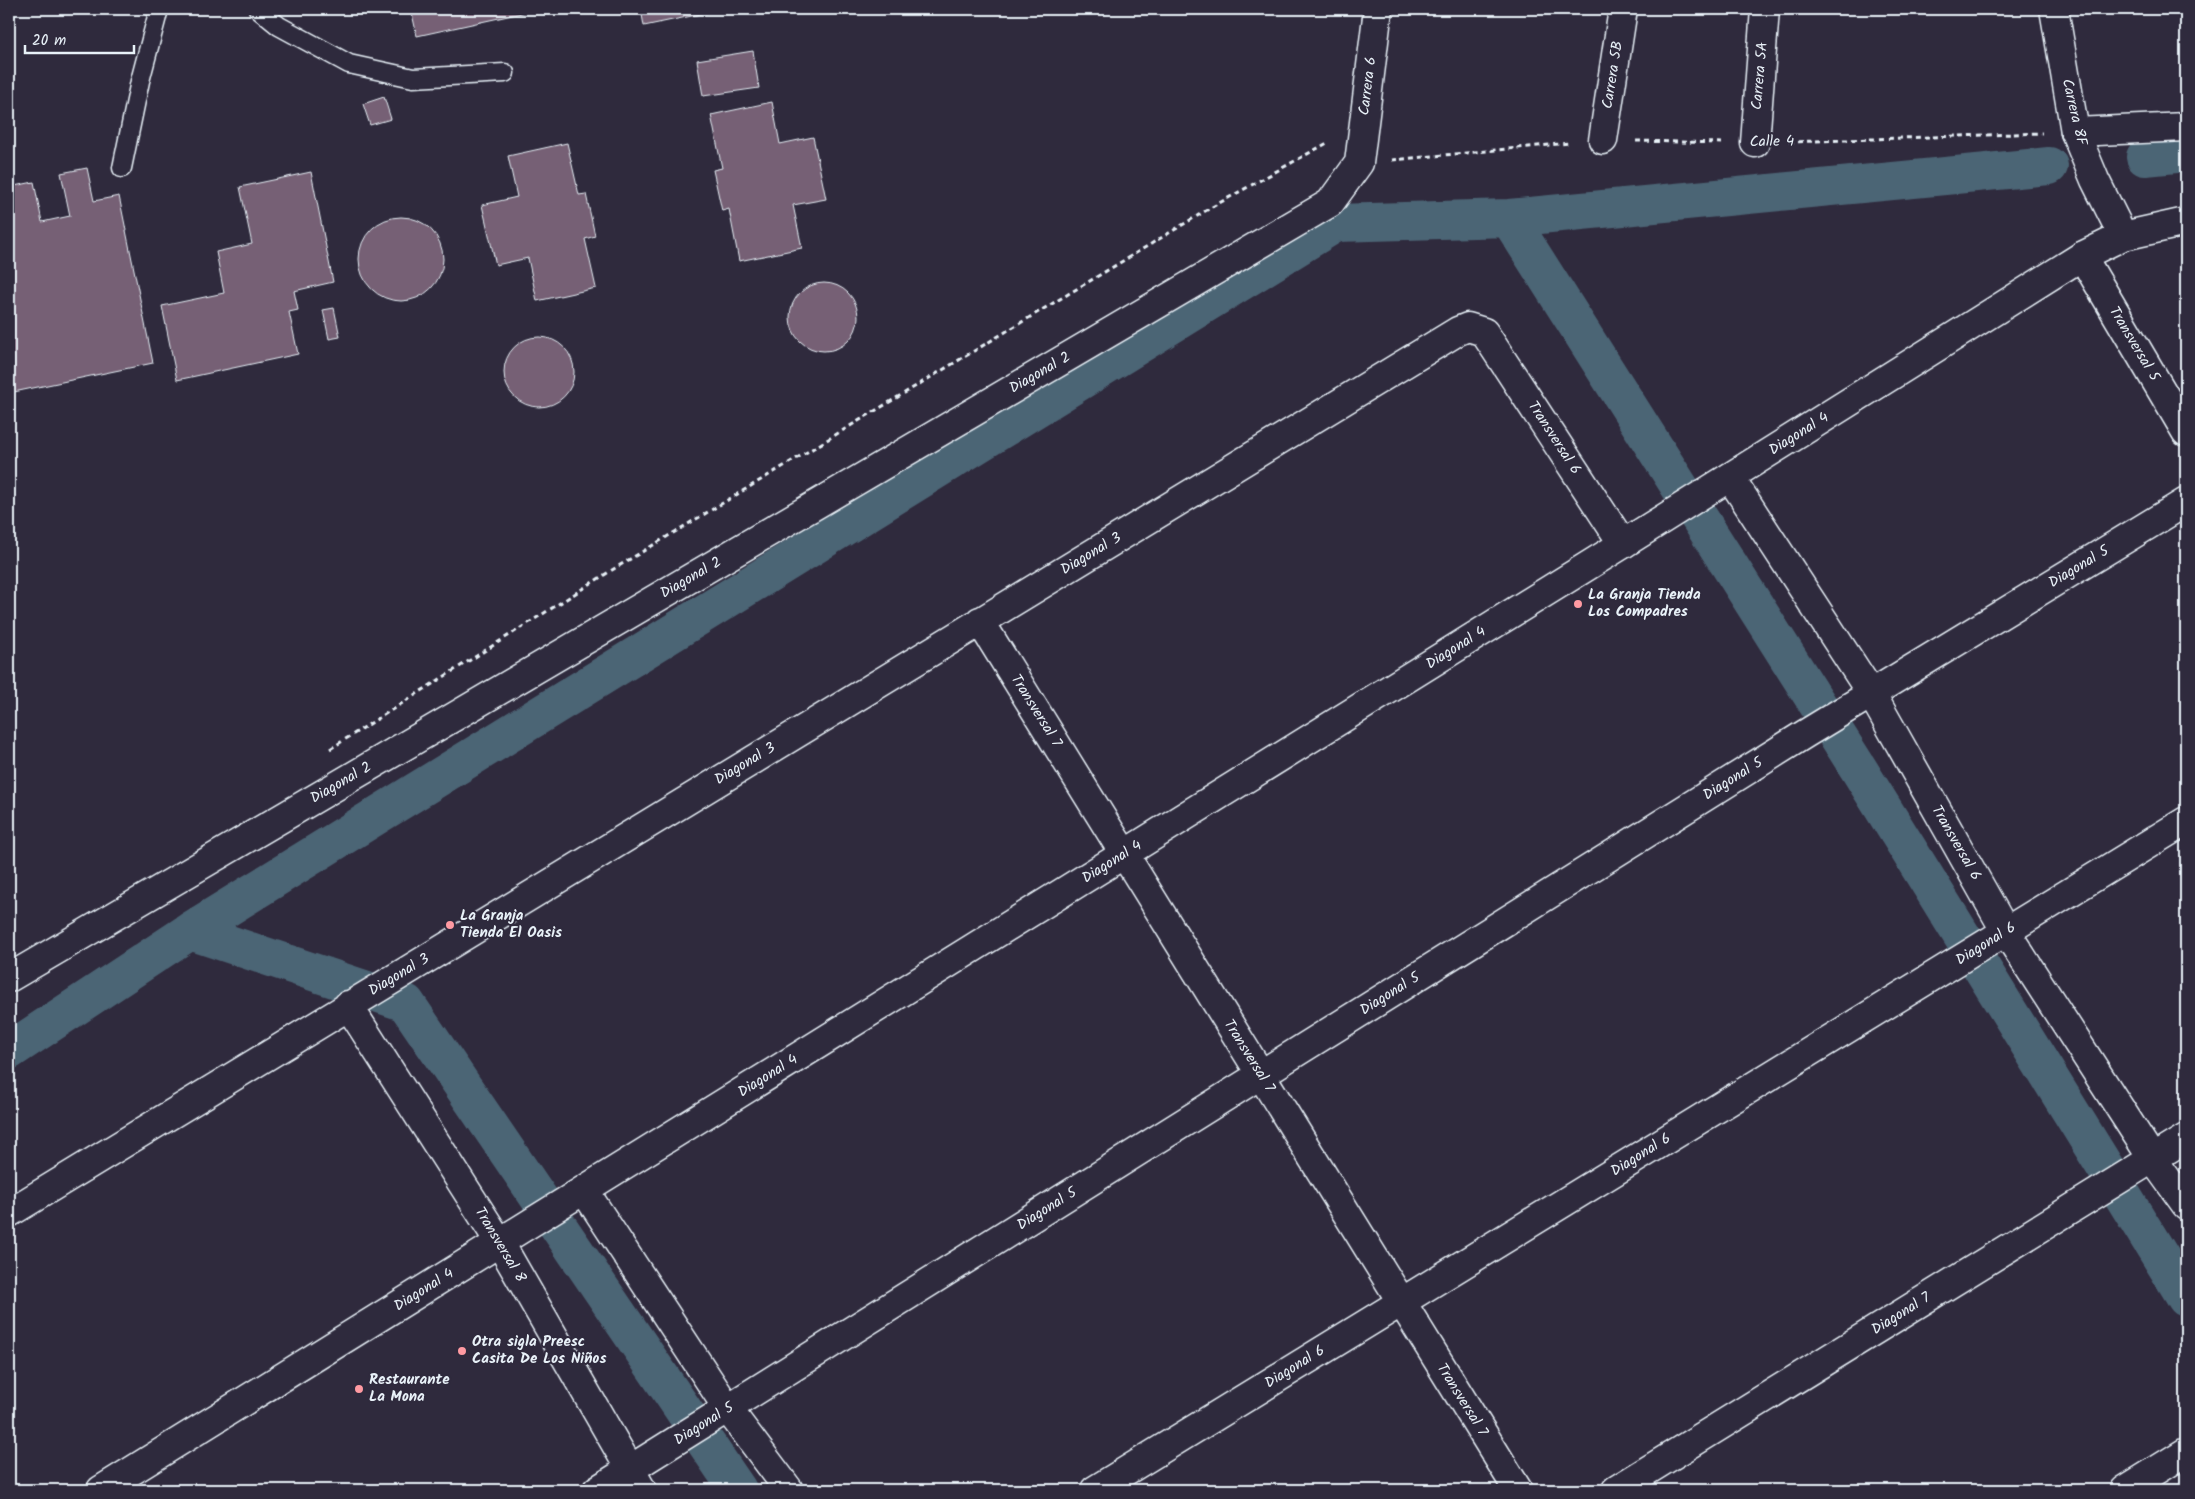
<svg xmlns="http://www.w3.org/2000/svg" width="2195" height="1499" font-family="Kalam,sans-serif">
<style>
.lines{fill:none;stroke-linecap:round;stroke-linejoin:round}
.canal{stroke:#4c6575;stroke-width:38}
.building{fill:#766074;stroke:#e8f1f8}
.lane-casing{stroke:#e8f1f8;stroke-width:21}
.street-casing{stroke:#e8f1f8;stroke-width:31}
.secondary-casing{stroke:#e8f1f8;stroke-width:31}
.path{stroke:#e8f1f8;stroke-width:3;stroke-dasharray:5 4;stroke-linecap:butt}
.lane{stroke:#2f2a3d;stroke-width:18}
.street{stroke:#2f2a3d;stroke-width:28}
.secondary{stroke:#2f2a3d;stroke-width:28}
.poi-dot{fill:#ff9aa2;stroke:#2f2a3d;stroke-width:2}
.labels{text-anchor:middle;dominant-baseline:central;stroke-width:4;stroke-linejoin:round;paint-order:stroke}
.street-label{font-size:15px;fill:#e8f1f8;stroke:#2f2a3d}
.poi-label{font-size:15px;font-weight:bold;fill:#e8f1f8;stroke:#2f2a3d;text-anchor:start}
</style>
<rect width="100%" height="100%" fill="#2f2a3d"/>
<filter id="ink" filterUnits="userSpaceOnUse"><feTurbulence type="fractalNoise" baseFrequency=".02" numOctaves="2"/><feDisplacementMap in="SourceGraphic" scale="10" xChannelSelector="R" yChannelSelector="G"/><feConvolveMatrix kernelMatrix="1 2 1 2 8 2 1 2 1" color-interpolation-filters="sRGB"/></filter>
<g filter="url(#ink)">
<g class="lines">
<path class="canal" d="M2145,157L2186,153
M1509,218L1858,768L2186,1298
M190,931L406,1003L738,1490
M9,1051L190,931L1336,223L1509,218L2049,166"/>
</g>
<path class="building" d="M411,9H540L417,36Z
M641,9H725L644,26Z
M753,51L759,88L703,96L697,60Z
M384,97L391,119L370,125L363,104Z
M772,102L780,144L813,137L826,199L793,205L802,248L739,261L729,209L722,211L713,170L722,168L711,115Z
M567,143L579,195L586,194L595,236L585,239L596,288L537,301L528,258L496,265L482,205L517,197L508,156Z
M87,168L94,201L119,196L153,363L9,393V187L34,182L42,222L70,216L61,173Z
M311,172L333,282L294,291L298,310L289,312L298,354L177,380L162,306L224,293L216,252L252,244L240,187Z
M359 259a42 42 0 1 1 84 0a42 42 0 1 1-84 0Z
M790 317a34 34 0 1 1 68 0a34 34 0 1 1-68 0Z
M334,308L340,337L329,339L323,310Z
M504 372a35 35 0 1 1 70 0a35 35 0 1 1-70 0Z"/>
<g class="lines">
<g class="lane-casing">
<path id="lane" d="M258,9L279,26L349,64L413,78L505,73
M122,168L140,81L159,9"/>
</g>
<g class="street-casing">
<path id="street" d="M2075,132L2186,127
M1603,140L1623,9
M1755,143L1765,9
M2082,256L2186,432
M1730,477L1871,693L2006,932L2152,1158L2186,1205
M980,621L1518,1490
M9,978L1330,203L1359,163L1378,9
M348,1005L500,1243L642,1490
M584,1190L728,1409L789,1490
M9,1213L1458,331L1468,327L1484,332L1623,544
M597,1490L1805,734L2186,502
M1095,1490L2186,821
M1616,1490L2186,1138
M2125,1490L2186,1452"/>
</g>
<g class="secondary-casing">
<path id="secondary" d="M2054,9L2075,132L2095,180L2123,236
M101,1490L1623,544L2082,256L2123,236L2186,222"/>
</g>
<path class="path" d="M1636,141L1723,143
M1789,142L2042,133
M1392,160L1570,143
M330,749L612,570L1212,207L1329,142"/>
<use href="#lane" class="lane"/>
<use href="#street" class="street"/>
<use href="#secondary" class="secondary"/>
</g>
</g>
<g class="poi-dot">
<circle cx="1578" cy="604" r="5"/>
<circle cx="450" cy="925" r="5"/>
<circle cx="462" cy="1351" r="5"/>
<circle cx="359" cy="1389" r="5"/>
</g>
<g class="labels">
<g class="street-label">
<text transform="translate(1613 75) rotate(-81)">Carrera 5B</text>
<text transform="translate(1760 76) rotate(-85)">Carrera 5A</text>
<text transform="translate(1368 86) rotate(-83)">Carrera 6</text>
<text transform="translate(2074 112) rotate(77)">Carrera 8F</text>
<text transform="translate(1772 142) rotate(-1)">Calle 4</text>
<text transform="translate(2134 344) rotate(59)">Transversal 5</text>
<text transform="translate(1040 373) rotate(-30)">Diagonal 2</text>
<text transform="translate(1799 434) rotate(-32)">Diagonal 4</text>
<text transform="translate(1554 438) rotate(57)">Transversal 6</text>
<text transform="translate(1091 554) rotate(-31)">Diagonal 3</text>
<text transform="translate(2079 567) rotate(-31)">Diagonal 5</text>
<text transform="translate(691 578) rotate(-30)">Diagonal 2</text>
<text transform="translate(1456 648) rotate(-32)">Diagonal 4</text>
<text transform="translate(1036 711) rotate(58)">Transversal 7</text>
<text transform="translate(745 764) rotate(-31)">Diagonal 3</text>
<text transform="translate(1733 779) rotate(-32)">Diagonal 5</text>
<text transform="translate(341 783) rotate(-30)">Diagonal 2</text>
<text transform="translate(1956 843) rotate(60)">Transversal 6</text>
<text transform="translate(1112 862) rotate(-32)">Diagonal 4</text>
<text transform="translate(1986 944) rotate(-32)">Diagonal 6</text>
<text transform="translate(399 975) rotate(-31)">Diagonal 3</text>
<text transform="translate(1390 994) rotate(-32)">Diagonal 5</text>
<text transform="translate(1249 1056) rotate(58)">Transversal 7</text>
<text transform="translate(768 1076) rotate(-32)">Diagonal 4</text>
<text transform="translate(1641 1155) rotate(-32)">Diagonal 6</text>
<text transform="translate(1047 1209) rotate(-32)">Diagonal 5</text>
<text transform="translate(500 1245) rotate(59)">Transversal 8</text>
<text transform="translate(424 1290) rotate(-32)">Diagonal 4</text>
<text transform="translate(1901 1314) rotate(-32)">Diagonal 7</text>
<text transform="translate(1295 1367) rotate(-32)">Diagonal 6</text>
<text transform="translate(1462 1400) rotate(58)">Transversal 7</text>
<text transform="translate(704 1424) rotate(-32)">Diagonal 5</text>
</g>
<g class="poi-label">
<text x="1588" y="595">La Granja Tienda<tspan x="1588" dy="17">Los Compadres</tspan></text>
<text x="460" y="916">La Granja<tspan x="460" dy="17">Tienda El Oasis</tspan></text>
<text x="472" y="1342">Otra sigla Preesc<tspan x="472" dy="17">Casita De Los Niños</tspan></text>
<text x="369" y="1380">Restaurante<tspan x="369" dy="17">La Mona</tspan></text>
</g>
</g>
<rect width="2195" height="1499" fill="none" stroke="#2f2a3d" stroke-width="30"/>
<rect x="15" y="15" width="2165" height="1469" fill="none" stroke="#e8f1f8" stroke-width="2" filter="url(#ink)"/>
<path d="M25 45v8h109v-8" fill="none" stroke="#e8f1f8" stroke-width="2.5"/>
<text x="32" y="45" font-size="15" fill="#e8f1f8" stroke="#2f2a3d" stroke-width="4" paint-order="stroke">20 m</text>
</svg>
